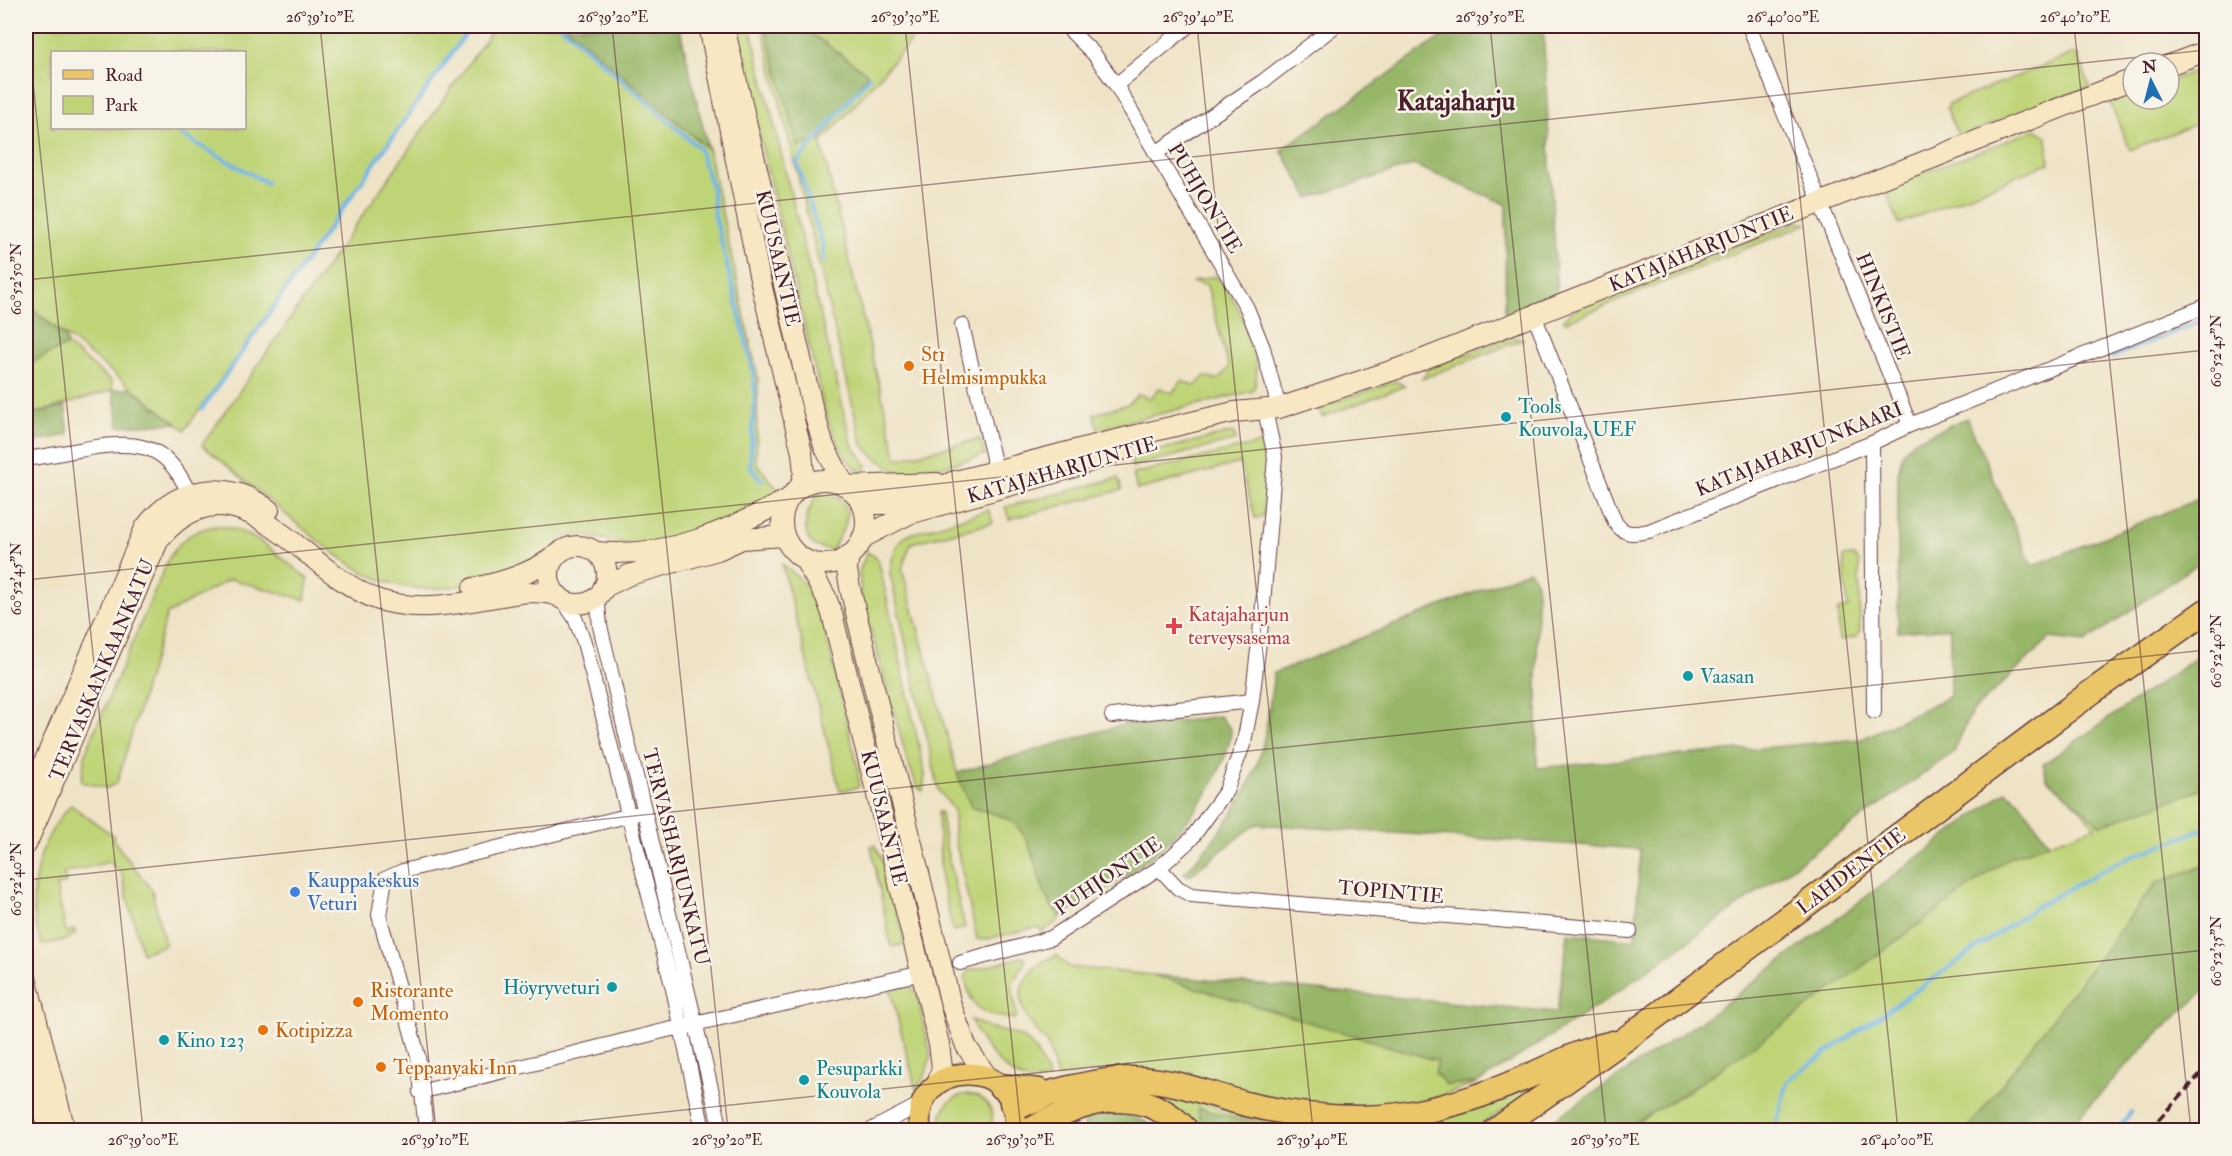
<svg xmlns="http://www.w3.org/2000/svg" width="2232" height="1156" font-family="'IM FELL Double Pica',serif">
<style>
.green{fill:#bfd477;stroke:#847a51;stroke-width:1.5;fill-rule:evenodd}
.forest{fill:#97b668;stroke:#706a4a;stroke-width:1.5}
.lines{fill:none;stroke-linecap:round;stroke-linejoin:round}
.stream{stroke:#71b5e7;stroke-width:4}
.street-casing{stroke:#633c42;stroke-width:16}
.secondary-casing{stroke:#633c42;stroke-width:22}
.primary-casing{stroke:#633c42;stroke-width:24}
.highway-casing{stroke:#633c42;stroke-width:27}
.street{stroke:#fff;stroke-width:14}
.secondary{stroke:#f7e8c3;stroke-width:20}
.primary{stroke:#ebc669;stroke-width:21}
.highway{stroke:#ebc669;stroke-width:24}
.rail{stroke:#4a1f2b;stroke-width:4;stroke-dasharray:9 4.5;stroke-linecap:butt}
.ticks{fill:none;stroke:#4a1f2b;stroke-width:1.5;stroke-opacity:0.45}
.food-dot{fill:#e8710a;stroke:#f7f3e8;stroke-width:2}
.culture-dot{fill:#0f9aa8;stroke:#f7f3e8;stroke-width:2}
.health-dot{fill:#e0444e;stroke:#f7f3e8;stroke-width:2}
.shop-dot{fill:#3f7fe0;stroke:#f7f3e8;stroke-width:2}
.labels{text-anchor:middle;dominant-baseline:central;stroke-width:5;stroke-linejoin:round;paint-order:stroke}
.street-label{font-size:20px;fill:#4a1f2b;stroke:#f7f3e8}
.food-label{font-size:20px;fill:#c56008;stroke:#f7f3e8;text-anchor:start}
.culture-label{font-size:20px;fill:#0d838f;stroke:#f7f3e8;text-anchor:start}
.health-label{font-size:20px;fill:#be3a42;stroke:#f7f3e8;text-anchor:start}
.shop-label{font-size:20px;fill:#366cbe;stroke:#f7f3e8;text-anchor:start}
.district-label{font-size:26px;font-weight:bold;fill:#4a1f2b;stroke:#f7f3e8}
.neatline{fill:none;stroke:#4a1f2b;stroke-width:2}
.ticks-label{font-size:15px;text-anchor:middle;fill:#4a1f2b}
</style>
<rect width="100%" height="100%" fill="#f7f3e8"/>
<filter id="ink" filterUnits="userSpaceOnUse"><feTurbulence type="fractalNoise" baseFrequency=".0167" numOctaves="2"/><feDisplacementMap in="SourceGraphic" scale="12" xChannelSelector="R" yChannelSelector="G"/><feConvolveMatrix kernelMatrix="1 2 1 2 8 2 1 2 1" color-interpolation-filters="sRGB"/></filter>
<filter id="wash" filterUnits="userSpaceOnUse"><feTurbulence type="fractalNoise" baseFrequency=".008" numOctaves="4" result="noise"/><feDisplacementMap in="SourceGraphic" scale="24" xChannelSelector="R" yChannelSelector="G"/><feGaussianBlur stdDeviation="1.35" result="paint"/><feColorMatrix in="noise" values="0 0 0 0 0 0 0 0 0 0 0 0 0 0 0 0 0 1.4 0 .05"/><feComposite in="paint" operator="in"/></filter>
<g filter="url(#wash)">
<rect width="100%" height="100%" fill="#efe3c6"/>
<path class="green" d="M26,26H471L185,430L26,304ZM52,52H244V128H52Z
M495,26H565L708,149L758,378L756,463L778,490C743,517 676,546 631,544C612,543 592,534 573,536C557,537 552,550 540,558C527,566 487,579 472,583C391,604 347,565 289,517C260,493 231,469 202,445Z
M733,26H750L852,445L867,465L863,472C842,464 833,432 825,412Z
M762,26H924L821,143L897,459L980,439L985,455C968,459 914,476 900,472C888,469 869,453 862,444Z
M2072,54L2078,56L2090,87L1959,137L1947,109L1948,104Z
M2206,67V120L2130,150L2110,103L2133,94V99H2169V81Z
M2036,129L2047,137L2049,163L1899,224L1887,193L1888,187Z
M747,157L809,432H807C784,341 758,250 747,157Z
M1798,222L1807,224L1565,322L1564,318L1576,309Z
M1215,276C1239,299 1266,359 1253,391L1098,429L1094,414L1128,404L1138,394L1150,398L1160,388L1172,393L1182,381L1195,386L1205,376L1218,380L1229,368L1207,285L1192,282Z
M1512,337L1523,339L1422,379L1429,368Z
M67,345L111,381L113,390L26,416V365Z
M1395,381L1405,386L1322,417L1319,408Z
M1234,432L1236,440L1132,467L1131,460L1135,456Z
M1261,443L1268,457L1264,516L1255,518L1240,463L1137,490L1133,474Z
M1118,478L1122,490L1009,519L1005,507Z
M818,493L839,498C857,518 839,531 833,550C794,548 804,515 818,493Z
M989,510L993,523L911,543L902,569L957,772L971,807C983,811 1002,814 1011,821C1042,845 1034,896 1061,916L1056,923L1042,932L1038,927L983,940L977,939L954,835V810L939,791L890,573C892,558 894,544 907,535Z
M217,526C253,528 281,558 308,579L305,600L230,579L167,614L117,783L107,788L81,782L86,751L167,562C178,541 193,529 217,526Z
M867,552L877,558L880,567L925,774L923,791L918,788L908,763L861,595L859,572Z
M1853,556L1859,561L1860,629L1857,637L1839,640L1838,610L1848,608L1843,557Z
M782,564L806,584L822,617L858,768L859,787L840,791Z
M847,612L922,916L917,918L841,614Z
M2206,660V968L2021,1130H1616L2010,857L2095,827L2059,784Z
M71,805L114,836L113,840L152,890L165,945L142,953L121,872L109,862L64,873L66,883L56,886L66,932L75,930V934L65,940L42,945C23,899 37,840 71,805Z
M938,812H941L945,843L965,928L953,931L941,879Z
M875,845L884,863L905,944L891,947L871,846Z
M1057,955L1069,967L1153,975L1439,1061L1446,1085L1477,1083L1439,1097L1399,1104L1331,1109L1115,1069L1057,1078C1054,1068 1052,1056 1048,1046C1042,1035 1032,1027 1026,1016C1011,987 1031,965 1057,955Z
M1023,957L1026,959L1012,984L1017,1017L1014,1019C981,1014 972,1012 965,977L969,971Z
M905,986L912,988L917,995L931,1056L925,1076L916,1089L890,989Z
M971,1020C1018,1043 1025,1019 1049,1079C1015,1093 982,1046 971,1020Z
M1575,1063L1473,1130H1194L1134,1087L1187,1096L1243,1117L1280,1124L1351,1130L1397,1127Z
M968,1094C987,1096 996,1112 991,1130H943C937,1112 948,1096 968,1094Z"/>
<path class="forest" d="M565,26H679L708,149Z
M765,26H801L868,74L820,140L798,147Z
M1457,26H1543L1557,295L1505,314L1506,204L1413,165L1309,198L1281,150Z
M26,304L66,338L67,345L26,365Z
M130,388L176,423L119,426L113,390Z
M65,406L69,435L26,443V416Z
M1967,418L2032,566L2206,496V558L2085,642L2050,638L1971,713L1954,752L1602,1003L1477,1083L1446,1085L1435,1073L1438,1061L1153,975L1557,1012L1568,933L1635,940L1640,849L1256,824L1189,876L1184,873C1213,842 1238,811 1254,772C1267,742 1269,704 1274,673L1530,570L1537,583V768L1862,739L1950,696V628L1898,632V474L1903,452L1914,441Z
M2206,651V788L2101,825L2047,779L2043,764Z
M1219,716L1231,729C1231,745 1223,763 1216,777C1183,842 1123,882 1061,916C1034,896 1042,845 1011,821C1002,814 983,811 971,807L957,773L1125,724L1175,722Z
M2006,791L2019,801L2049,843L2010,857L1790,1020L1697,1085L1624,1130H1538L1707,1017Z
M2206,865V990L2156,1035L2066,1130H1967L2156,883Z
M1198,1108L1278,1130H1209L1199,1117Z
M1104,1112C1126,1113 1141,1117 1158,1130H1085L1083,1119Z"/>
<g class="lines">
<path class="stream" d="M561,26L699,148L712,188L715,216L753,369L755,394L750,466L762,481
M181,135L267,183
M824,262L823,246L797,162L869,77
M2112,357L2202,321
M202,409L471,26
M1775,1130L1786,1084L1792,1077L2036,907L2116,863L2206,828
M2117,1130L2131,1112"/>
</g>
</g>
<g filter="url(#ink)">
<g class="lines">
<g class="street-casing">
<path id="street" d="M1066,26L1094,54L1116,85L1247,308L1263,348L1279,408
M1749,26L1910,425
M1116,85L1188,26
M1156,153L1262,82L1335,26
M1534,315L1615,522C1624,536 1634,534 1649,531L1872,443L1910,425L2206,306
M962,325L993,458V478
M1872,443L1874,712
M26,459C47,456 68,452 90,448C145,439 170,447 192,500
M600,593L598,606L600,626L721,1130
M563,600L575,618L584,642L674,993L703,1130
M1112,716L1252,701
M1159,868L1178,888L1191,895L1630,931
M960,963L1051,938L1159,868L1191,839L1226,791L1244,742L1252,701L1262,616L1275,457L1265,410
M420,1092L663,1031L913,975
M426,1130L418,1056L379,915L385,879L403,871L635,814
M871,1130L923,1103"/>
</g>
<g class="secondary-casing">
<path id="secondary" d="M709,26L759,275L802,453L804,473L800,487
M724,26L812,406L824,446L845,486
M2169,65L2206,51
M782 522a42 42 0 1 1 84 0a42 42 0 1 1-84 0Z
M845,486L937,483
M861,504H894L919,497L952,482L1091,446L1234,412L1279,408L1406,366L2133,79
M862,538L909,514L1069,469L1120,451
M549 575a29 29 0 1 1 58 0a29 29 0 1 1-58 0Z
M596,552C666,559 728,531 788,499
M849,555L847,570L850,588L951,1005L966,1046L988,1078
M804,559L826,597L832,614L939,1044L942,1068L937,1084
M473,588C505,582 532,573 558,554
M603,588L629,575L718,550L742,539L784,536
M26,804L145,528C176,486 227,478 269,510
M26,845L159,539C238,447 303,574 379,600C418,612 457,604 496,597C519,593 537,589 559,596
M26,978L65,1130
M26,1045L48,1130"/>
</g>
<g class="primary-casing">
<path id="primary" d="M920,1130C910,1057 1023,1054 1015,1130"/>
</g>
<g class="highway-casing">
<path id="highway" d="M1000,1086L1039,1091
M1012,1103C1039,1105 1033,1098 1054,1092C1080,1085 1104,1080 1130,1079C1170,1078 1208,1094 1246,1104C1283,1113 1320,1118 1358,1118C1418,1118 1475,1100 1529,1076C1559,1063 1581,1050 1613,1043
M1031,1130C1082,1101 1139,1080 1186,1130
M1496,1130L1624,1040L2093,691L2206,611"/>
</g>
<use href="#street" class="street"/>
<use href="#secondary" class="secondary"/>
<use href="#primary" class="primary"/>
<use href="#highway" class="highway"/>
<path class="rail" d="M2149,1130L2206,1068"/>
</g>
</g>
<path class="ticks" d="M27,26L143,1130M320,26L436,1130M612,26L728,1130M905,26L1021,1130M1197,26L1313,1130M1490,26L1606,1130M1782,26L1898,1130M2074,26L2191,1130M26,280L2206,50M26,580L2206,350M26,880L2206,650M493,1130L2206,950"/>
<g class="food-dot">
<circle cx="909" cy="366" r="6"/>
<circle cx="358" cy="1002" r="6"/>
<circle cx="263" cy="1030" r="6"/>
<circle cx="381" cy="1067" r="6"/>
</g>
<g class="culture-dot">
<circle cx="1506" cy="417" r="6"/>
<circle cx="1688" cy="676" r="6"/>
<circle cx="612" cy="987" r="6"/>
<circle cx="164" cy="1040" r="6"/>
<circle cx="804" cy="1080" r="6"/>
</g>
<path class="health-dot" d="M1171 617h6v6h6v6h-6v6h-6v-6h-6v-6h6z"/>
<circle class="shop-dot" cx="295" cy="892" r="6"/>
<g class="labels">
<g class="street-label">
<text transform="translate(1205 198) rotate(59)">PUHJONTIE</text>
<text transform="translate(1701 249) rotate(-22)">KATAJAHARJUNTIE</text>
<text transform="translate(778 258) rotate(77)">KUUSAANTIE</text>
<text transform="translate(1883 306) rotate(68)">HINKISTIE</text>
<text transform="translate(1799 449) rotate(-22)">KATAJAHARJUNKAARI</text>
<text transform="translate(1062 470) rotate(-16)">KATAJAHARJUNTIE</text>
<text transform="translate(102 670) rotate(-67)">TERVASKANKAANKATU</text>
<text transform="translate(884 818) rotate(76)">KUUSAANTIE</text>
<text transform="translate(676 857) rotate(76)">TERVASHARJUNKATU</text>
<text transform="translate(1851 871) rotate(-37)">LAHDENTIE</text>
<text transform="translate(1108 876) rotate(-34)">PUHJONTIE</text>
<text transform="translate(1391 892) rotate(5)">TOPINTIE</text>
</g>
<g class="food-label">
<text x="921" y="354">St1<tspan x="921" dy="23">Helmisimpukka</tspan></text>
<text x="370" y="990">Ristorante<tspan x="370" dy="23">Momento</tspan></text>
<text x="275" y="1030">Kotipizza</text>
<text x="393" y="1067">Teppanyaki Inn</text>
</g>
<g class="culture-label">
<text x="1518" y="406">Tools<tspan x="1518" dy="23">Kouvola, UEF</tspan></text>
<text x="1700" y="676">Vaasan</text>
<text x="600" y="987" text-anchor="end">Höyryveturi</text>
<text x="176" y="1040">Kino 123</text>
<text x="816" y="1068">Pesuparkki<tspan x="816" dy="23">Kouvola</tspan></text>
</g>
<g class="health-label">
<text x="1188" y="614">Katajaharjun<tspan x="1188" dy="23">terveysasema</tspan></text>
</g>
<g class="shop-label">
<text x="307" y="880">Kauppakeskus<tspan x="307" dy="23">Veturi</tspan></text>
</g>
<g class="district-label">
<text x="1456" y="102">Katajaharju</text>
</g>
</g>
<rect width="2232" height="1156" fill="none" stroke="#f7f3e8" stroke-width="66"/>
<rect x="51" y="51" width="195" height="78" fill="#f7f3e8" stroke="#b29e9c" stroke-width="1.5"/>
<rect x="63" y="70" width="30" height="9" fill="#ebc669" stroke="#b29e9c" stroke-width="1.5"/>
<text x="105" y="81" font-size="18" fill="#4a1f2b">Road</text>
<rect x="63" y="96" width="30" height="18" fill="#bfd477" stroke="#b29e9c" stroke-width="1.5"/>
<text x="105" y="111" font-size="18" fill="#4a1f2b">Park</text>
<g transform="translate(2151 81) rotate(354)"><circle r="28" fill="#f7f3e8" stroke="#b29e9c" stroke-width="1.5"/>
<path d="M0-4.5L10 22L0 15L-10 22Z" fill="#1f6fb2"/>
<text y="-9" font-size="16" font-weight="bold" text-anchor="middle" fill="#4a1f2b">N</text>
</g>
<rect x="33" y="33" width="2166" height="1090" class="neatline"/>
<g class="ticks-label">
<text x="320" y="22">26°39'10"E</text>
<text x="613" y="22">26°39'20"E</text>
<text x="905" y="22">26°39'30"E</text>
<text x="1198" y="22">26°39'40"E</text>
<text x="1490" y="22">26°39'50"E</text>
<text x="1783" y="22">26°40'00"E</text>
<text x="2075" y="22">26°40'10"E</text>
<text transform="translate(16 279) rotate(-90)" y="5">60°52'50"N</text>
<text transform="translate(2216 351) rotate(-90)" y="5">60°52'45"N</text>
<text transform="translate(16 579) rotate(-90)" y="5">60°52'45"N</text>
<text transform="translate(2216 651) rotate(-90)" y="5">60°52'40"N</text>
<text transform="translate(16 879) rotate(-90)" y="5">60°52'40"N</text>
<text transform="translate(2216 951) rotate(-90)" y="5">60°52'35"N</text>
<text x="143" y="1145">26°39'00"E</text>
<text x="435" y="1145">26°39'10"E</text>
<text x="727" y="1145">26°39'20"E</text>
<text x="1020" y="1145">26°39'30"E</text>
<text x="1312" y="1145">26°39'40"E</text>
<text x="1605" y="1145">26°39'50"E</text>
<text x="1897" y="1145">26°40'00"E</text>
</g>
</svg>
